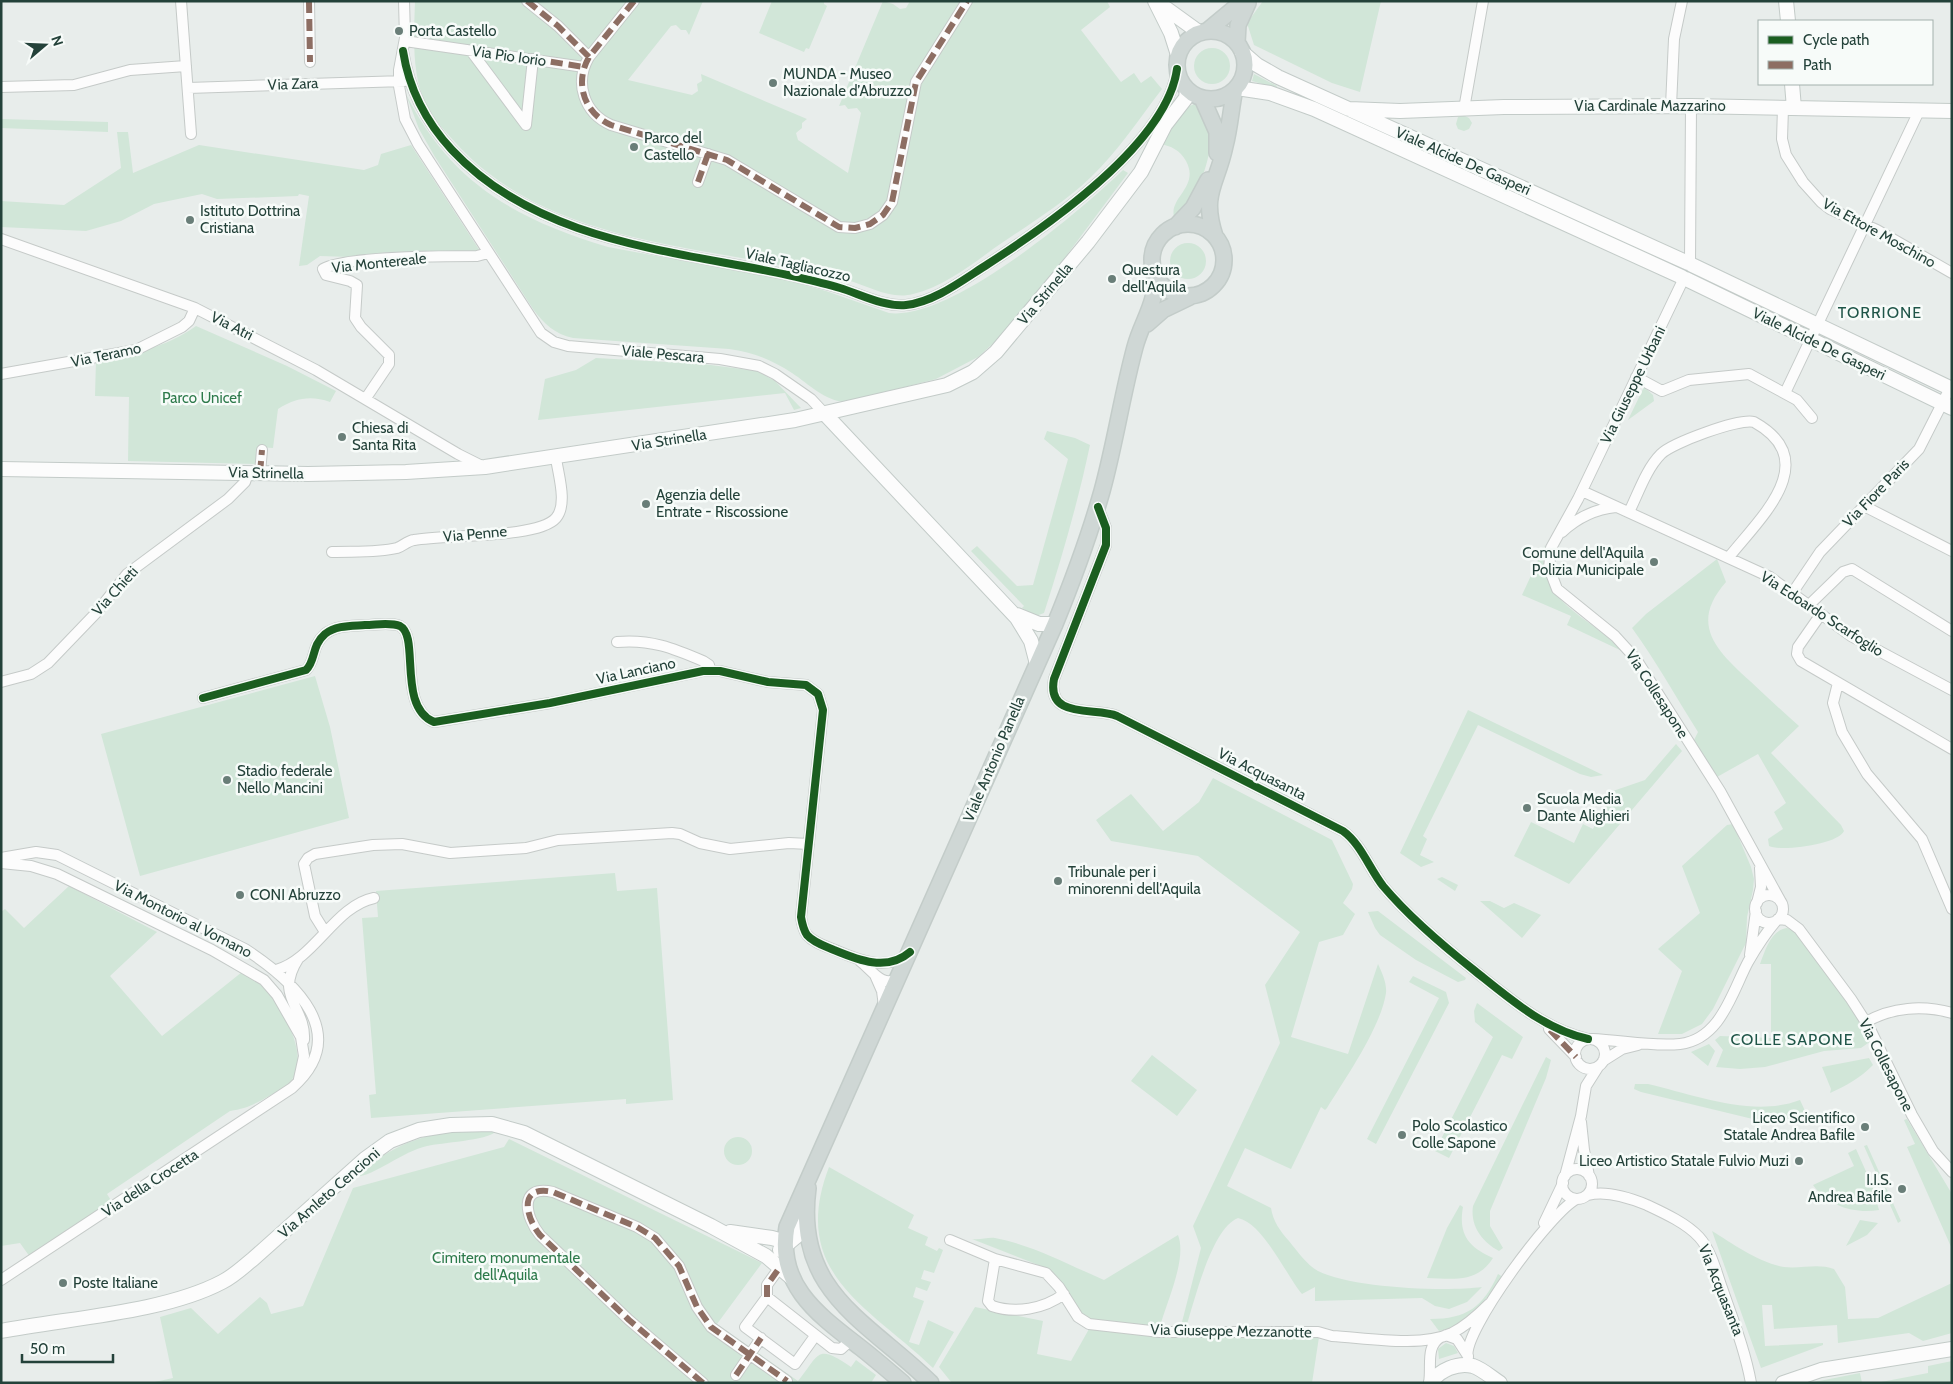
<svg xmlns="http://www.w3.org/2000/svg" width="1953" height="1384" font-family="Cabin,sans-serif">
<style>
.green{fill:#d1e6d8}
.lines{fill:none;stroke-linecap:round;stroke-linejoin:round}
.street-casing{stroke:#c5cac8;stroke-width:12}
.secondary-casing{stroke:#c3cbc8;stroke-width:16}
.primary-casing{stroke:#c3ccc9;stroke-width:18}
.street{stroke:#fcfcfc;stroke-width:10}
.secondary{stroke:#fcfcfc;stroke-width:14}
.primary{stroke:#cfd7d5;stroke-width:15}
.quiet{stroke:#8d6e63;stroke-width:6;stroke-dasharray:12 6;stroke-linecap:butt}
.cycleway-casing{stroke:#f7fbf9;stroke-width:11}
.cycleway{stroke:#1b5e20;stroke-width:8}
.poi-dot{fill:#697e78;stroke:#f7fbf9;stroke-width:2}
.labels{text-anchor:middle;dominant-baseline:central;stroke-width:5;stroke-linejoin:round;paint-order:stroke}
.poi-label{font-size:15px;fill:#24423a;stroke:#f7fbf9;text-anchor:start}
.street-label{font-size:15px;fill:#24423a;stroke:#f7fbf9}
.park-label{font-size:15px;fill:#2d7a4b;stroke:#f7fbf9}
.neighbourhood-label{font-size:16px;letter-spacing:1px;fill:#1f5548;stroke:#f7fbf9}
</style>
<rect width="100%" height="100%" fill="#e8edeb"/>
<path class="green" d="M415,1H703L689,35L686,30H681L676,25L671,26L628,80L692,95L698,91L697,84L702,81L701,74L807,119L802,123V128L796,133L798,140L848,173L861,113L857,108L848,109L845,105L839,106L883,1L893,4L900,9L906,8L910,1H1107L1110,7L1081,30L1121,82L1134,73L1141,83L1151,76L1162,89C1139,119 1118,151 1091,177C1062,205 1026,226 993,249C969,267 942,287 913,294C891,300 868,286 847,280C826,275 806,270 785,266C669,243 538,235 454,141C445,131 434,120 427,107C411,75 414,36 415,1Z
M772,1L824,2V4L827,6L809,49L806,48L804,52L759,33Z
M1263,1H1381L1360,92L1332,83L1254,45L1247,23Z
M1194 66a18 18 0 1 1 36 0a18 18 0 1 1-36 0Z
M1254,74L1277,86L1276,88L1252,81Z
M405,92C449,182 515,219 608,247L786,280L826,291L889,313C951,321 1079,212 1123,170L1128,173L1040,291L999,338L978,357L936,379L846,402C824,401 809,384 792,373C772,360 753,352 729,349L573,338C555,334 544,324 533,309L435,157L419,129Z
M1194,104L1199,105C1203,112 1210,122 1211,130C1213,153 1197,206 1174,217C1169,197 1200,187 1186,161C1180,150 1171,146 1160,144L1186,108Z
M1463,115L1469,118L1472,123L1469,129L1464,131L1458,129L1456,124L1458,117Z
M1,119L108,122V132L1,128Z
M117,132H128L133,173L199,145L364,170L378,165L381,154L411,145L480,251L388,252L350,257L320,256L307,265L299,266L309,196L299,194L298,196L217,199L202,194L154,204L121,221L86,231L1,227V201L64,205L121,168Z
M1170 261a18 18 0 1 1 36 0a18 18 0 1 1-36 0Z
M196,326L287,366L336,391L330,402C311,395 295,398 278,409L273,448L257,447L255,464L128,461L129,397L95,396L96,360C133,354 165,348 196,326Z
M596,358L703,364L757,371L775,381L801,408L794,410L785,393L538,420L545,379L576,370Z
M1644,387L1653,395L1654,401L1628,420Z
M1047,431L1075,438L1090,445C1078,502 1062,557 1044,613L1036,616L1022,608L1024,606L971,551L977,546L1017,586L1033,585L1068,459L1044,439Z
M1545,545C1534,602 1591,616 1622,651L1567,625L1571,616L1522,595Z
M1717,559L1726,582C1689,624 1716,650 1750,681C1766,696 1782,711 1799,726L1771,753L1841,825L1844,831C1839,844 1782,852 1769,846L1768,839L1783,829L1774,812L1786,803L1758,754L1717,777L1694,740L1698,732C1676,697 1656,661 1632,628L1646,614Z
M315,676L330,727L349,818L140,876L101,734Z
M1468,710L1603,775L1591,777L1580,774L1478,725L1423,836L1427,839L1420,855L1434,862L1421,867L1400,853Z
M1676,744L1682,751L1569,884L1514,856L1531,822L1574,843L1583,824L1593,829L1613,791L1645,780Z
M1213,778L1332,840L1353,884L1352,889L1343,903L1355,914L1343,935L1319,942L1291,1037L1348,1054L1378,964C1382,973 1387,983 1386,993C1381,1027 1345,1079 1327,1108L1325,1110L1321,1107L1291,1169L1245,1148L1227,1186L1271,1208C1273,1221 1280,1231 1289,1241C1298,1252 1306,1264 1318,1271C1351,1288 1445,1292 1482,1287L1467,1302L1449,1309L1435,1306L1422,1298L1315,1301V1287L1302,1294C1286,1275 1263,1223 1238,1218C1212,1228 1195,1299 1187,1324L1182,1322L1201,1248L1193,1226L1280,1043L1265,985L1300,932L1198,856L1111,841L1096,820L1131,794L1163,831L1199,802Z
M1733,824L1751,867L1754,879L1753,890L1747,917L1746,943L1713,1009L1702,1024L1682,1034H1658L1682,971L1658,949L1700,913L1682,866L1727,825Z
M615,873L617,891L657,888L673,1100L626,1104V1099L371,1118L369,1095L376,1094L362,918L378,917L376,891Z
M1442,877L1458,885L1455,891L1437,879Z
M69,886L157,932L110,976L162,1036L242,972C250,977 258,981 264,988C282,1006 311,1057 291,1081C286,1088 276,1092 269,1096C255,1104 246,1109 230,1111L107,1194L112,1202L30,1257L20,1243L1,1246V912L5,909L24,928Z
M1480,901H1490L1504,908L1514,903L1541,915L1522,938Z
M1378,911L1466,978L1465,980L1458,982L1416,960L1380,935L1375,928L1368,912Z
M1787,928L1794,931L1847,1001L1871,1041L1861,1048L1824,1051L1765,1067L1740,1069L1716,1067L1723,1050L1715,1040L1720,1036L1771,1038V964H1760C1765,951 1771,930 1787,928Z
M1413,976L1446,992L1449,1003L1376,1144L1367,1139L1439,998L1409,982Z
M1477,1003L1523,1037L1512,1059L1502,1055L1449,1158L1435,1151L1493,1037L1475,1022L1474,1011Z
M1709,1044L1715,1051L1708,1066L1691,1052Z
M1152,1055L1197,1090L1177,1116L1131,1081Z
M1546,1057L1551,1060L1546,1078L1490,1211V1226L1503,1248L1499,1251C1482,1242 1470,1226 1473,1206Z
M1869,1058L1873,1065C1860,1078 1846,1086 1830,1093L1831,1089L1822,1067Z
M1635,1084H1648C1695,1095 1753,1118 1800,1100L1806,1113L1781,1121H1761L1641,1092L1634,1089Z
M1907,1119L1952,1194V1249L1907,1147L1915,1144L1904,1120Z
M455,1131L495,1132C488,1140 440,1143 427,1146C403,1151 375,1176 355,1177C385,1150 415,1136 455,1131Z
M724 1151a14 14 0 1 1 28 0a14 14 0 1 1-28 0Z
M509,1139L762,1263L717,1324L798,1381C820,1354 816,1343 851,1367L856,1360L876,1375L871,1383H150L173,1378L160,1317L191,1308L218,1334L260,1297L267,1303L271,1314L303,1306L353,1188L504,1147Z
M1867,1145L1901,1221L1898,1223L1864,1146Z
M1856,1149L1872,1185L1879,1210C1854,1214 1828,1206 1813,1185L1854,1166L1848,1153Z
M829,1167L914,1215L908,1228L928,1237L925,1245L937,1251L939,1248L943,1250L934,1273L924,1270L921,1279L931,1282L927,1291L916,1287L913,1297L924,1301L909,1342L919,1345L928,1320L954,1332L933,1368C870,1307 788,1274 829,1167Z
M1460,1205L1463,1207C1458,1235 1469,1247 1493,1258C1477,1283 1454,1279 1427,1278L1447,1228Z
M1860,1220L1878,1223L1867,1235L1846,1246Z
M1712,1231C1733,1244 1760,1263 1784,1267C1801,1269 1818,1263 1834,1269L1845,1287L1848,1319L1878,1318L1952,1283V1333L1923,1341L1909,1333L1838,1343L1837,1325L1774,1329L1772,1305H1762L1765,1346L1823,1343V1345L1761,1368Z
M1178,1235C1187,1258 1168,1299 1161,1323L1155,1328L1090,1319L1078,1310L1065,1286L1051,1270L972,1239C981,1240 988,1237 995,1238C1033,1245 1069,1265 1104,1280Z
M1498,1274L1503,1277C1486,1299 1468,1326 1439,1331L1430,1319C1467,1319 1483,1307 1498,1274Z
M975,1307L1043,1321L1037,1354L1071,1361L1089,1329L1166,1337H1319L1312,1383H952L939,1367Z
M1446,1343L1454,1346L1458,1353L1439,1359L1438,1349Z
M1952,1361V1383H1876L1928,1373V1366Z
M1860,1373L1862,1383H1809Z"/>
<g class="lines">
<g class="street-casing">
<path id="street" d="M181,1L191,134
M309,1L310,62
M404,1L405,38L399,70V86L405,119L418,144L541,333L554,342L568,346L720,359L759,366L775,374L811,399L825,414
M527,1L558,26L589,57
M634,1L589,57C574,83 584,113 611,125L727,160L839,227L855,228L870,224L883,215L892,202L916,82L967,1
M405,41L584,67
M403,51C409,89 426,122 452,150C538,242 671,250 788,275C805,279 823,283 840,288C860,294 884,307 906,305C935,302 964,279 988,264C1047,226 1167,143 1177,69
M471,51L526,125
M1,87L74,85L130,70L186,66
M188,88L404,81
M1671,106L1674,39L1682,1
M1783,108L1782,139L1786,155L1803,182L1821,202L1830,209L1877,230L1952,273
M1464,109L1483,1
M526,125L533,59
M698,182L708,154
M1,239L195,308L316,370L458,454L482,466
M1690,263L1691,106
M1684,278L1578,499L1551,548L1549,568L1557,589L1615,636L1636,659L1720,791L1781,902
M1,374L136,350L182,327L189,321L195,308
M1636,377L1662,391L1689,380L1749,374L1797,400L1812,418
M1785,393L1919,111
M366,398L389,364V355L361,327L355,318L357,285L350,281L326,275L323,269C345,256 447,256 477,256L488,253
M260,473L262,450
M1582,491L1770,577L1851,636L1952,690
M1864,506L1952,551
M1098,507L1106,528V545L1054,679C1046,720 1096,707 1117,716L1343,831C1361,844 1369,868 1383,886C1410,918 1442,945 1475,971C1510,999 1544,1029 1588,1039
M1629,512C1638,494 1646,469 1661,454C1672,443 1739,418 1754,422C1824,461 1760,518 1729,557
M1562,532C1577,518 1596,509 1616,507
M332,552C352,551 377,553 397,548C403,546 407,541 414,540C444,534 538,539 556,518C568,504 558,474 556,458
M1793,592L1820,552L1919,449L1950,388
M1809,605L1843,572L1852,569L1952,631
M1821,614L1798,647L1797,654L1801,661L1952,749
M617,642C650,639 673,648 703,661L709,665L710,670
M1,682L31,674L48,663L97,612L127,574L228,499L245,482L248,473
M1838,683L1833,703L1842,732L1867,774L1922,839L1952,909
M203,698L306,670C316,661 311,646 325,634C336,625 352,626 365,625C376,625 390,622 400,626C420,636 397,707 434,722L550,703L703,671H720L768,682L806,685L818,694L823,710L801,917C802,924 803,930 807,935C814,943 825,946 835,950C858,960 887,972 909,953
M1,858L36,852L57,855L245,949C294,981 353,1034 292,1088L1,1280
M1,863L31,866L57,874L212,950L264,980L277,995L301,1037L304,1056L299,1079
M1755 909a14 14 0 1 1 28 0a14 14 0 1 1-28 0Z
M1757,903L1761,887L1760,868
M1778,919L1787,920L1799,929L1851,999L1869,1027L1912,1115L1933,1151L1952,1172
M325,932L315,916L304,864L308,858L315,854L373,845L402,844L450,853L526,848L558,840L672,833L680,834L700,843L730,849L789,843L809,844
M1750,955L1756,911
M298,959C274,997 306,1007 304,1040
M860,961C872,970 882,989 899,978
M276,970C314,960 335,906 374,898
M875,975L882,991L884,1006
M1866,1022C1892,1007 1923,1005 1952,1013
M1549,1029L1576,1057
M1592,1039C1621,1040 1651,1047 1680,1044C1721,1039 1732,992 1748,962C1756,948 1765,934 1776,921
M1575 1054a15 15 0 1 1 30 0a15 15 0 1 1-30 0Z
M1603,1061L1622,1049L1638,1045
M1581,1122L1584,1150L1589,1176
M1562 1184a15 15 0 1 1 30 0a15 15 0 1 1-30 0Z
M1565,1176L1581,1116L1586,1086L1598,1067
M1588,1195C1607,1190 1630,1198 1647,1205C1664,1213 1686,1223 1699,1237C1711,1250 1716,1271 1722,1288C1733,1320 1745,1350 1751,1383
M1544,1223L1563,1183
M950,1240L995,1259L1046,1273L1059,1287L1078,1317L1089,1324L1160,1332H1318L1332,1336C1367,1338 1420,1348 1452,1333C1466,1326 1478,1315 1489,1304
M995,1259L988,1301L992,1306C1015,1314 1044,1309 1064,1294
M767,1297V1285L780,1267
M1446,1335L1457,1339L1468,1356
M815,1336L795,1364L745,1327L767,1297L832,1348L841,1349L851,1340
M1468,1357C1461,1333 1553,1209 1577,1199
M736,1375L761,1338
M703,1383L629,1320L540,1235C526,1218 517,1184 553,1192L637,1227L655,1238L679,1266L697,1307L711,1327L787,1381
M1429,1383C1432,1367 1425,1346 1441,1337"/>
</g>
<g class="secondary-casing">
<path id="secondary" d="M1155,1L1171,33L1178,55
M1786,1L1788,21
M1160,4L1200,33
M1242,52L1257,65L1278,77L1688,263
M1792,84L1794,108
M1237,88L1270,93L1314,109L1682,277
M1349,109L1400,111L1504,107L1691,106L1952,111
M1692,265L1952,389
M1686,279L1952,408
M825,414L1017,618L1031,641L1037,664
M1,469L308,474L406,472L485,467L795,420L947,385L973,372L996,352L1088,242L1141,172L1165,125L1186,98L1187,90
M1017,615L1039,624H1055
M730,1232L772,1238L779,1240L785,1247
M780,1250L798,1235L806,1216
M1,1331C68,1318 163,1313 222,1282C234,1276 243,1267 253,1259L365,1159L390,1141L419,1130L451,1125L492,1124L524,1133L711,1226L766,1256L793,1279
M1431,1383C1439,1370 1458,1362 1473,1366C1482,1369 1491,1377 1500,1383
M1783,1383L1821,1370L1952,1349"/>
</g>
<g class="primary-casing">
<path id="primary" d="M1177 65a34 34 0 1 1 68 0a34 34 0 1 1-68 0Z
M1207,31L1243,1
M1237,43L1238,25L1248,3
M1202,98L1217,132V153
M1152 260a36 36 0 1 1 72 0a36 36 0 1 1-72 0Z
M1175,227L1193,208L1208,180
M1215,236C1201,193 1217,185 1225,146C1230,127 1231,108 1235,89
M1147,324L1163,310L1190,297
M808,1188C794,1293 868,1321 931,1383
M903,1383C889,1371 875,1359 861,1348C820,1316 776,1286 787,1227L1055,624C1073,580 1089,537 1102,491C1115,444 1122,395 1135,347C1142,320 1159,301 1154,272"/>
</g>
<use href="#street" class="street"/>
<use href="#secondary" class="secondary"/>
<use href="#primary" class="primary"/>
<path class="quiet" d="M309,1L310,62
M527,1L558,26L589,57
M634,1L589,57C574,83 584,113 611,125L727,160L839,227L855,228L870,224L883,215L892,202L916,82L967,1
M533,59L584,67
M698,182L708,154
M260,473L262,450
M1550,1030L1576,1057
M767,1297V1285L780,1267
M736,1375L761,1338
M703,1383L629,1320L540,1235C526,1218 517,1184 553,1192L637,1227L655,1238L679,1266L697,1307L711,1327L787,1381"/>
<g class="cycleway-casing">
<path id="cycleway" d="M403,51C409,89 426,122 452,150C538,242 671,250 788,275C805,279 823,283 840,288C860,294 884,307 906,305C935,302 964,279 988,264C1047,226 1167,143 1177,69
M1098,507L1106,528V545L1054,679C1046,720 1096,707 1117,716L1343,831C1361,844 1369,868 1383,886C1410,918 1442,945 1475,971C1510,999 1544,1029 1588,1039
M203,698L306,670C316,661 311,646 325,634C336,625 352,626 365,625C376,625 390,622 400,626C420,636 397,707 434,722L550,703L703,671H720L768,682L806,685L818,694L823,710L801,917C802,923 803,929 807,935C814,943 825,946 834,950C858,960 887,972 910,952"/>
</g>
<use href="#cycleway" class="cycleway"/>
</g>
<g class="poi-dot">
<circle cx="399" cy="31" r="5"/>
<circle cx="773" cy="83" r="5"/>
<circle cx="634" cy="147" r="5"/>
<circle cx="190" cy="220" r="5"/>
<circle cx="1112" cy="279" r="5"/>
<circle cx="342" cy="437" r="5"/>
<circle cx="646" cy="504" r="5"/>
<circle cx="1654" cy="562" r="5"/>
<circle cx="227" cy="780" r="5"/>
<circle cx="1527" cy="808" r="5"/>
<circle cx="1058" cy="881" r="5"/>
<circle cx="240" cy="895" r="5"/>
<circle cx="1865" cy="1127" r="5"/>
<circle cx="1402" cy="1135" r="5"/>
<circle cx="1799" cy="1161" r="5"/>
<circle cx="1902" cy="1189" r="5"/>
<circle cx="63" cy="1283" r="5"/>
</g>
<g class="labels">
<g class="poi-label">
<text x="409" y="31">Porta Castello</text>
<text x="783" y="74">MUNDA - Museo<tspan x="783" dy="17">Nazionale d’Abruzzo</tspan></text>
<text x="644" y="138">Parco del<tspan x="644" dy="17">Castello</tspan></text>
<text x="200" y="211">Istituto Dottrina<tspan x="200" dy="17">Cristiana</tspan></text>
<text x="1122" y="270">Questura<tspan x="1122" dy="17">dell'Aquila</tspan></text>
<text x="352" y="428">Chiesa di<tspan x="352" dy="17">Santa Rita</tspan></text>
<text x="656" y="495">Agenzia delle<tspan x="656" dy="17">Entrate - Riscossione</tspan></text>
<text x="1644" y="553" text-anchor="end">Comune dell'Aquila<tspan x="1644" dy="17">Polizia Municipale</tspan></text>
<text x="237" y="771">Stadio federale<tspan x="237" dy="17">Nello Mancini</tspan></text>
<text x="1537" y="799">Scuola Media<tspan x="1537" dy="17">Dante Alighieri</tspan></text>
<text x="1068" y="872">Tribunale per i<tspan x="1068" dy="17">minorenni dell'Aquila</tspan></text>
<text x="250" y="895">CONI Abruzzo</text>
<text x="1855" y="1118" text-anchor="end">Liceo Scientifico<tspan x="1855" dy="17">Statale Andrea Bafile</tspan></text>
<text x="1412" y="1126">Polo Scolastico<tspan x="1412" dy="17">Colle Sapone</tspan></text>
<text x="1789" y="1161" text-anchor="end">Liceo Artistico Statale Fulvio Muzi</text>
<text x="1892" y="1180" text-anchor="end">I.I.S.<tspan x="1892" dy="17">Andrea Bafile</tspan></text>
<text x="73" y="1283">Poste Italiane</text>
</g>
<g class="street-label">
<text transform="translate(509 56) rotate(8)">Via Pio Iorio</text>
<text transform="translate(293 84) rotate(-2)">Via Zara</text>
<text x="1650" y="106">Via Cardinale Mazzarino</text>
<text transform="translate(1463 161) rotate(24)">Viale Alcide De Gasperi</text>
<text transform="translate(1879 233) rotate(29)">Via Ettore Moschino</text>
<text transform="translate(379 263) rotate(-6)">Via Montereale</text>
<text transform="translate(798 265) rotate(13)">Viale Tagliacozzo</text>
<text transform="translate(1045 294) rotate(-50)">Via Strinella</text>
<text transform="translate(232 326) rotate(27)">Via Atri</text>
<text transform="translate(1819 344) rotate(26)">Viale Alcide De Gasperi</text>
<text transform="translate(663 354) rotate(5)">Viale Pescara</text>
<text transform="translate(106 355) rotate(-12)">Via Teramo</text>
<text transform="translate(1633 385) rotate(-64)">Via Giuseppe Urbani</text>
<text transform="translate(669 440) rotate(-9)">Via Strinella</text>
<text transform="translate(266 473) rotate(1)">Via Strinella</text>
<text transform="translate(1876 493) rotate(-46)">Via Fiore Paris</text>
<text transform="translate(475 534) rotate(-5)">Via Penne</text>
<text transform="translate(115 591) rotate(-48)">Via Chieti</text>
<text transform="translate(1822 614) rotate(33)">Via Edoardo Scarfoglio</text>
<text transform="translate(636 671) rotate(-12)">Via Lanciano</text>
<text transform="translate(1657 694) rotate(57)">Via Collesapone</text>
<text transform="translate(994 759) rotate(-67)">Viale Antonio Panella</text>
<text transform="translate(1262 774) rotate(27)">Via Acquasanta</text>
<text transform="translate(183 919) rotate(27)">Via Montorio al Vomano</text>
<text transform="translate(1886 1065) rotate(63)">Via Collesapone</text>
<text transform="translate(150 1183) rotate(-33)">Via della Crocetta</text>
<text transform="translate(329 1193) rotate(-41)">Via Amleto Cencioni</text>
<text transform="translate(1721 1290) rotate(68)">Via Acquasanta</text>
<text transform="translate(1231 1331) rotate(1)">Via Giuseppe Mezzanotte</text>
</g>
<g class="park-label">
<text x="202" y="398">Parco Unicef</text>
<text x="506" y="1258">Cimitero monumentale<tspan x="506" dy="17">dell'Aquila</tspan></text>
</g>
<g class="neighbourhood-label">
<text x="1880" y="312">TORRIONE</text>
<text x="1792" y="1039">COLLE SAPONE</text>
</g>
</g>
<rect width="1953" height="1384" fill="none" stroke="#24423a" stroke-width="5"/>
<rect x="1758" y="20" width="175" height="65" fill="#f7fbf9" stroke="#a3b1ad"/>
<rect x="1768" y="36" width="25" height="8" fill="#1b5e20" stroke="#a3b1ad"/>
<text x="1803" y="45" font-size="15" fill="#24423a">Cycle path</text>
<rect x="1768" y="61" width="25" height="8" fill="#8d6e63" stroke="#a3b1ad"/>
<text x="1803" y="70" font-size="15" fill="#24423a">Path</text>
<g transform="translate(45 45) rotate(71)" stroke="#f7fbf9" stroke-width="4" paint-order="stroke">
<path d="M0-4L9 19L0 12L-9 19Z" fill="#24423a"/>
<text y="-8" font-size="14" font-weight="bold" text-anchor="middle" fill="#24423a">N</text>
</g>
<path d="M22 1354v8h91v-8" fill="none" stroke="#24423a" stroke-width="2.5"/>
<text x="30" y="1354" font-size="15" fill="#24423a" stroke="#f7fbf9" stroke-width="4" paint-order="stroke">50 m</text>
</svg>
